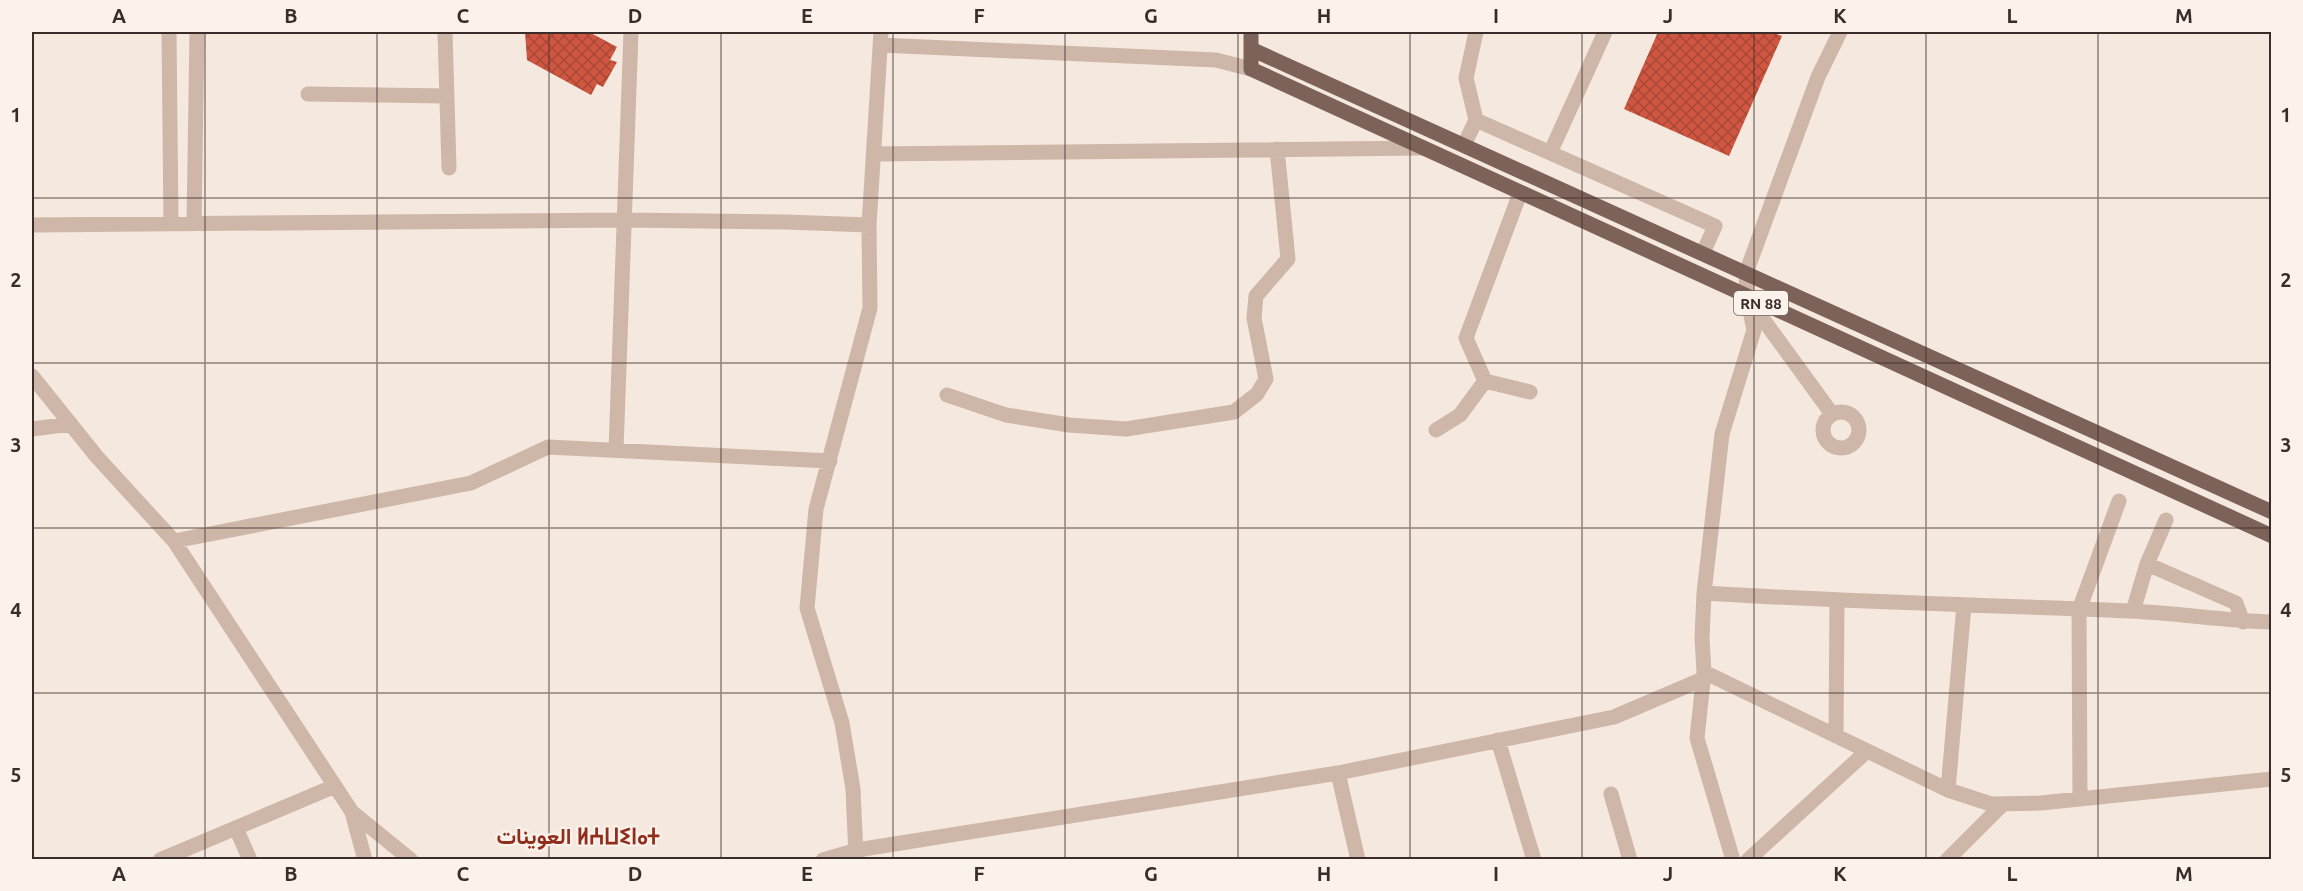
<svg xmlns="http://www.w3.org/2000/svg" width="2303" height="891" font-family="Ubuntu,Vazirmatn,'Noto Sans Tifinagh',sans-serif">
<style>
.building{fill:url(#building-cross-hatch)}
.lines{fill:none;stroke-linecap:round;stroke-linejoin:round}
.minor{stroke:#ceb6a8;stroke-width:15}
.major{stroke:#7d6259;stroke-width:15}
.grid{fill:none;stroke:#3a2d29;stroke-width:1.5;stroke-opacity:0.55}
.labels{text-anchor:middle;dominant-baseline:central;stroke-width:4.5;stroke-linejoin:round;paint-order:stroke}
.shield{fill:#fbf2eb;stroke:#746863;stroke-width:1.5}
.shield-label{font-size:15px;font-weight:bold;fill:#3a2d29}
.district-label{font-size:22px;font-weight:bold;fill:#902d1b;stroke:#fbf2eb}
.neatline{fill:none;stroke:#3a2d29;stroke-width:2}
.grid-label{font-size:20px;text-anchor:middle;font-weight:bold;fill:#3a2d29}
</style>
<defs>
<pattern id="building-cross-hatch" width="8" height="8" patternUnits="userSpaceOnUse" patternTransform="scale(1.5)"><rect width="8" height="8" fill="#cf5741"/><path d="M0 0l8 8M0 8l8-8" fill="none" stroke="#a94836"/></pattern>
</defs>
<rect width="100%" height="100%" fill="#f5e8de"/>
<path class="building" d="M525,32H589L617,47L610,60L617,62L603,87L597,84L591,95L527,60Z
M1658,32H1771L1782,36L1729,156L1624,109Z"/>
<g class="lines">
<path class="minor" d="M169,32L171,224
M445,32L449,168
M880,45L1216,60L1251,69
M308,94L447,96
M1476,120L1466,78L1476,32
M1464,145L1476,120L1715,226L1703,253
M1550,153L1605,32
M874,154L1423,148
M1520,193L1466,338L1485,381L1530,392
M194,223L197,32
M32,225L624,220L786,222L869,225
M1752,304L1832,414
M32,376L97,457L174,541L352,812L411,860
M947,395L1006,415L1069,425L1126,429L1234,412L1257,394L1266,379L1254,318L1256,296L1288,259L1277,149
M1823 430a18 18 0 1 1 36 0a18 18 0 1 1-36 0Z
M32,429L71,424
M1436,430L1460,415L1485,381
M616,450L631,32
M174,541L471,483L548,447L830,461
M2147,564L2236,603L2243,622
M1704,593C1847,602 1989,605 2131,611C2178,613 2224,621 2272,622
M2133,611L2147,564L2166,520
M1704,672L1948,790L1991,804L2041,803L2272,779
M1836,736L1837,601
M1498,740L1534,860
M1338,773L1358,860
M1948,790L1964,605
M1611,794L1630,860
M2080,799L2079,610L2119,501
M352,812L365,860
M236,828L250,860
M856,857L853,789L842,723L807,608L816,509L870,308L869,225L881,32
M160,860L335,786
M823,860L857,850L1338,773L1614,717L1703,679
M1733,860L1697,738L1704,672L1702,638L1704,593L1722,434L1754,330L1747,297L1746,273L1818,77L1840,32
M1748,860L1867,751
M1947,860L2003,804"/>
<path class="major" d="M1251,32V69L2272,536
M1251,49L2272,512"/>
</g>
<path class="grid" d="M205,32V860M377,32V860M549,32V860M721,32V860M893,32V860M1065,32V860M1238,32V860M1410,32V860M1582,32V860M1754,32V860M1926,32V860M2098,32V860M32,198H2272M32,363H2272M32,528H2272M32,693H2272"/>
<g class="labels">
<rect class="shield" x="1734" y="291" width="54" height="24" rx="4.5"/>
<g class="shield-label">
<text x="1761" y="303">RN 88</text>
</g>
<g class="district-label">
<text x="578" y="835">العوينات ⵍⵄⵡⵉⵏⴰⵜ</text>
</g>
</g>
<rect width="2303" height="891" fill="none" stroke="#fbf2eb" stroke-width="66"/>
<rect x="33" y="33" width="2237" height="825" class="neatline"/>
<g class="grid-label">
<text x="119" y="23">A</text>
<text x="291" y="23">B</text>
<text x="463" y="23">C</text>
<text x="635" y="23">D</text>
<text x="807" y="23">E</text>
<text x="979" y="23">F</text>
<text x="1151" y="23">G</text>
<text x="1324" y="23">H</text>
<text x="1496" y="23">I</text>
<text x="1668" y="23">J</text>
<text x="1840" y="23">K</text>
<text x="2012" y="23">L</text>
<text x="2184" y="23">M</text>
<text x="16" y="122">1</text>
<text x="2286" y="122">1</text>
<text x="16" y="287">2</text>
<text x="2286" y="287">2</text>
<text x="16" y="452">3</text>
<text x="2286" y="452">3</text>
<text x="16" y="617">4</text>
<text x="2286" y="617">4</text>
<text x="16" y="782">5</text>
<text x="2286" y="782">5</text>
<text x="119" y="881">A</text>
<text x="291" y="881">B</text>
<text x="463" y="881">C</text>
<text x="635" y="881">D</text>
<text x="807" y="881">E</text>
<text x="979" y="881">F</text>
<text x="1151" y="881">G</text>
<text x="1324" y="881">H</text>
<text x="1496" y="881">I</text>
<text x="1668" y="881">J</text>
<text x="1840" y="881">K</text>
<text x="2012" y="881">L</text>
<text x="2184" y="881">M</text>
</g>
</svg>
